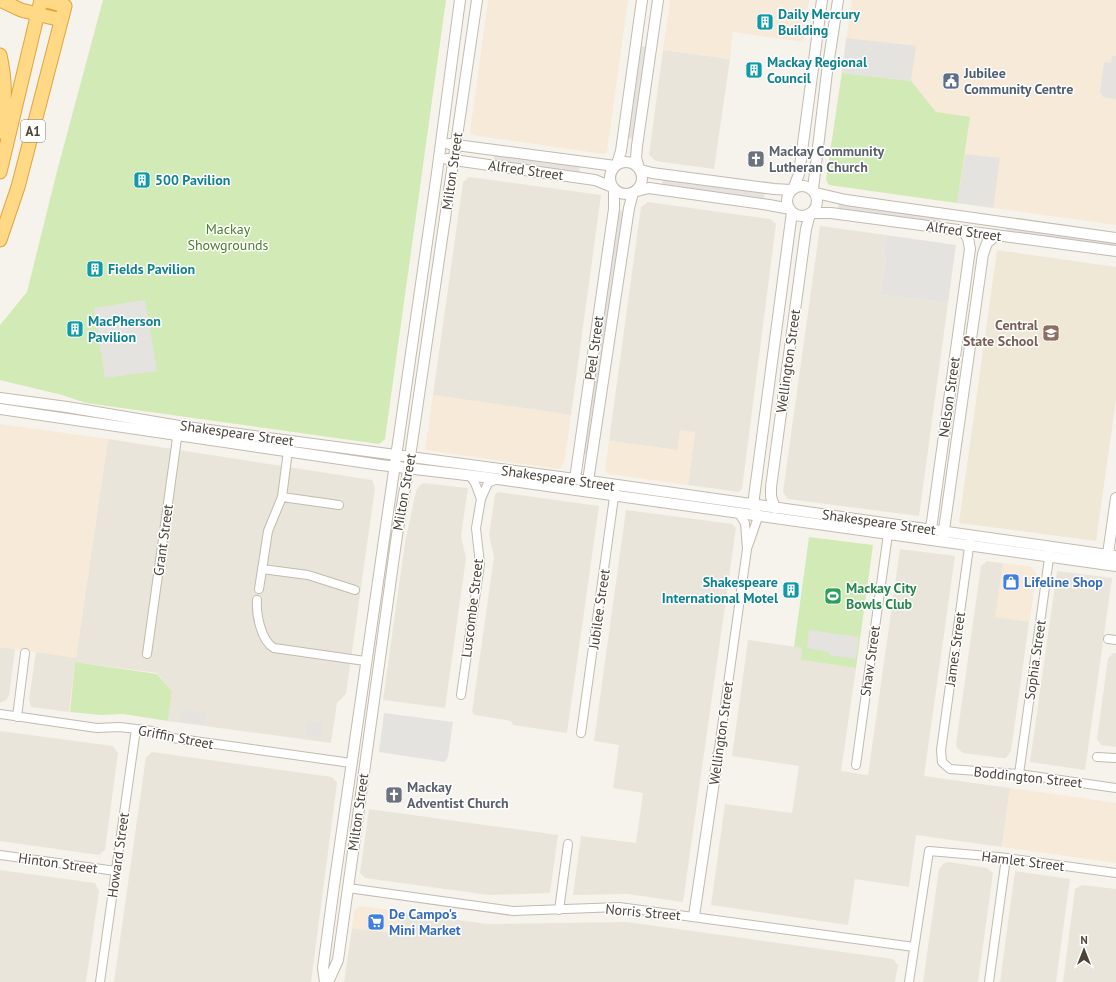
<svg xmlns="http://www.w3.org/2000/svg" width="1116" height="982" font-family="'PT Sans',sans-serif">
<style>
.residential{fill:#eae5da}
.commercial{fill:#f7ead8}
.education{fill:#efe8d6}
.green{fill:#d2eab5}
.parking{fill:#e5e3e0}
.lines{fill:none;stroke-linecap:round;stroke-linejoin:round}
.minor-casing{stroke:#c2bbae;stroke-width:10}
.tertiary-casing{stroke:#c2bbae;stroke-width:12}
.trunk-casing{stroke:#e0a43c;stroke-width:15}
.minor{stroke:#fff;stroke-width:8}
.tertiary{stroke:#fff;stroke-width:10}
.trunk{stroke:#ffd985;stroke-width:13}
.labels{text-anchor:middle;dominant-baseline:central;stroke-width:3;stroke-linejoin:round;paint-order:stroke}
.shield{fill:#fff;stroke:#817c74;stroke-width:1}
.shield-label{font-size:13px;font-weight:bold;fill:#4b4439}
.culture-label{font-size:14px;font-weight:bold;fill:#0d838f;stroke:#fff;text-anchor:start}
.service-label{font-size:14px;font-weight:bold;fill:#4e5e75;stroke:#fff;text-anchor:start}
.worship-label{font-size:14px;font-weight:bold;fill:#5b616d;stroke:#fff;text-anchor:start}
.street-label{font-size:14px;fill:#4b4439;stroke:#fff}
.park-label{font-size:14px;fill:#4a7f2a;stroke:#fff}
.education-label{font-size:14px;font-weight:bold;fill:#785e54;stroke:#fff;text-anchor:end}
.shop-label{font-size:14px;font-weight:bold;fill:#366cbe;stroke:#fff;text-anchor:start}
.leisure-label{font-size:14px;font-weight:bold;fill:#27864d;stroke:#fff;text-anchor:start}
</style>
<rect width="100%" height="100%" fill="#f6f3ec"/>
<path class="residential" d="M663,50L730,59L714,169L656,161L649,155Z
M469,177L601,195L571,415L433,395L463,182Z
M648,202L770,219L776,224L742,489L739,492L688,485L695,432L677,450L609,441L641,207Z
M820,226L886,235L883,257L886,258L881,295L948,303L919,516L788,499L783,492Z
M108,439L372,480L375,488L346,694L337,703L331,743L168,721L172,691L157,673L75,662L69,712L31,707L29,699L36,652L76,657Z
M423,483L468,488L461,536L466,558L445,708L383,700L405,543L416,491L419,486Z
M498,492L599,506L567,733L513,725L511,721L475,715L472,712L494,557L489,535L495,495Z
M626,510L732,524L736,528L683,902L628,894L573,895L581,836L636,843L643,793L613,788L619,745L594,741Z
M900,549L955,556L924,776L1010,788L1002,847L916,835L909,887L855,879L848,925L711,905L725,804L792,813L799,766L732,756L748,640L803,648L801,660L856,668L841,771L868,775Z
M987,561L1031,567L1036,573L1011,751L1006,758H1002L963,753L957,748L956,744L981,566Z
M1057,571L1112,578L1085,770L1030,762Z
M0,647L15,649L9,696L6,700L0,703Z
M1114,653H1116V747L1101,745L1097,739L1108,658Z
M0,731L113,746L118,753L105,850L99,855L0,841Z
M152,752L332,777L337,783L311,982H114L146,757Z
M369,809L558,835L550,893L489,895L365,878L360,873Z
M948,862L987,868L993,873L978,982H923L939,869L944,863Z
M0,870L95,883L99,891L86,982H0Z
M1015,871L1070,879L1056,982H1000Z
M1082,885L1116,889V982H1063L1075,889Z
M403,912L487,924L627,922L893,959L898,965L895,982H344L352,928L399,934Z"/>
<path class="commercial" d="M488,0H628L607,152L604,154L472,135L470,132Z
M670,0H809L803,42L733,32L730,59L663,50Z
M852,0H1116V225L829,185L826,180Z
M433,395L571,415L564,463L559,469L425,450Z
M0,424L108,439L76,658L0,647Z
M680,430L695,432L688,485L609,474L605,470L609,441L677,450Z
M1003,563L1031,567L1036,573L1029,622L995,617Z
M1010,788L1116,803V863L1002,847Z
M360,906L403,912L400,934L352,928L354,911Z"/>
<path class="education" d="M997,250L1116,267V400L1096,541L959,523Z"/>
<path class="green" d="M103,0H446L385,439L379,444L86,403L62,395L0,380V325L27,292L56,175Z
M842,73L911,81L936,112L970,117L957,203L829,185L826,180Z
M809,537L873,545L856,668L801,660L802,648L794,647Z
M75,662L157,674L172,691L168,721L123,714L101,715L70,712Z"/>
<path class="parking" d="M846,38L916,46L911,81L842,73Z
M639,46L647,47L634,139L626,138Z
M1112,56H1116V99L1103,97L1100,92L1104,62L1111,63Z
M494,153L580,165L579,174L493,162Z
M965,154L1000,158L993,208L957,203Z
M663,178L765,191L764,199L662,185Z
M839,202L940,216L939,223L838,209Z
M616,210L624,211L590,455L583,454Z
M1007,225L1116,240V248L1006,233Z
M886,235L956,245L948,303L881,295L886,258L883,257Z
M145,300L157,371L105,378L94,308Z
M809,630L859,637L856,659L830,655L829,652L807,648Z
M181,710L206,713L204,725L180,722Z
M384,713L453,722L448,757L445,762L379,752Z
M307,721L323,723L321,737L305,735Z"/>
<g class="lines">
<g class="minor-casing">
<path id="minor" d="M470,476L475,483L481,499
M282,497L339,505
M970,540L941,750L942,762L950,769L1019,774L1116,788
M748,546L758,517
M262,569L308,575L355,590
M259,589L268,531L282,497L288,451
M257,600C256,614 261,641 274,648L365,661
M1108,639L1116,640
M147,654L178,431
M461,695L480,564L476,528L481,499L488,483L497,479
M0,714L97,728L120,727L136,729L153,731L173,738L351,763
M17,717L25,653
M581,733L615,490
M718,755L747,549L745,523L739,514
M1097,757L1116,758
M856,765L888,534
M1019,774L1050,551
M0,855L116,871
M348,888L513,911L619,907L914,947
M559,910L568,844
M100,982L136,729
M909,982L929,851L999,857L1116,873
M989,982L1006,858"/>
</g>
<g class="tertiary-casing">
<path id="tertiary" d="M449,144L615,166
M447,159L595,180L612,187
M610 178a16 16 0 1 1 32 0a16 16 0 1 1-32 0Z
M617,164L621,151L642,0
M639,168L636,158L637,146L658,0
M641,170L652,173L774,189L791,190
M787 201a15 15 0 1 1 30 0a15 15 0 1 1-30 0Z
M794,187L799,174L822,0
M813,189L827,72L838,0
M637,191L649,188L769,205L790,209
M816,193L846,200L1116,238
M812,213H831L1116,251
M0,398L67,407L179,426L575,479L1116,556
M0,409L381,465L483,477L1116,566
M575,479L614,209V190
M588,481L629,208L633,193
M758,506L753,505L792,212
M775,508L771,497V487L806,229L810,214
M930,536L970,249L968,238L963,231
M943,537L983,254L987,243L995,236
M1107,561L1116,498
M694,916L718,755
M325,982L323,968L334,886L436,180L460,0
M328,982L338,960L397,535L407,477L477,0"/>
</g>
<g class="trunk-casing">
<path id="trunk" d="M0,0L21,10L61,20
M0,55C6,81 6,105 0,132
M0,172L41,0
M0,240L18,187L65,6L43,0"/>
</g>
<use href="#minor" class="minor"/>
<use href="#tertiary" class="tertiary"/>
<use href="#trunk" class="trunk"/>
</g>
<defs>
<g id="building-square" transform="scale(0.9)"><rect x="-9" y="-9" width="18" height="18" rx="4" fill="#0f9aa8" stroke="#fff"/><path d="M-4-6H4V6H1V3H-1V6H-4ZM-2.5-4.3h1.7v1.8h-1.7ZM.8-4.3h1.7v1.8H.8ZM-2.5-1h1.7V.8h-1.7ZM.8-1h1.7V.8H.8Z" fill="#fff"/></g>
<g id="civic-square" transform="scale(0.9)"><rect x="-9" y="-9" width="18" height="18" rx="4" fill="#5c6f8a" stroke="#fff"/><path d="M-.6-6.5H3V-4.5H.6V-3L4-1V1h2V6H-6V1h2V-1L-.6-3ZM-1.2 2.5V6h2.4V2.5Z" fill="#fff"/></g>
<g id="church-square" transform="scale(0.9)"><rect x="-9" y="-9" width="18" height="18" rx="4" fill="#6b7280" stroke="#fff"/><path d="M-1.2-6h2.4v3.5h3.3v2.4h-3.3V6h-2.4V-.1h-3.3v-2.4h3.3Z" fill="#fff"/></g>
<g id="school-square" transform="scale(0.9)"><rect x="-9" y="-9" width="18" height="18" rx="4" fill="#8d6e63" stroke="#fff"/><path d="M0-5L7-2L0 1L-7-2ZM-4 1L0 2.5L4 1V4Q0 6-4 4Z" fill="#fff"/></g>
<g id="shop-square" transform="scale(0.9)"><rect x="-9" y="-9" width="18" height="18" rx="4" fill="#3f7fe0" stroke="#fff"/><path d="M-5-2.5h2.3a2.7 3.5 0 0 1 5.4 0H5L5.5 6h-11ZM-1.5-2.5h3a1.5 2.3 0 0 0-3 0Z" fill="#fff"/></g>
<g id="stadium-square" transform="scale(0.9)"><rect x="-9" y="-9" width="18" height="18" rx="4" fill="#2e9e5b" stroke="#fff"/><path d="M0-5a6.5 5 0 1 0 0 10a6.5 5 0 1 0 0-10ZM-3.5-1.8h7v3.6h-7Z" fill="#fff"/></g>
<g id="supermarket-square" transform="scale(0.9)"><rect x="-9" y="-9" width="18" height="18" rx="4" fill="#3f7fe0" stroke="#fff"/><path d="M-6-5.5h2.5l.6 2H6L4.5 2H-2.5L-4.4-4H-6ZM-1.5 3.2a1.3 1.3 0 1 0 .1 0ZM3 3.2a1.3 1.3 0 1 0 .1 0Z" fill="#fff"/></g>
</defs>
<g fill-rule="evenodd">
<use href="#building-square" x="765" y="22"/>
<use href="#building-square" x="754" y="70"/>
<use href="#civic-square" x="951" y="81"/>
<use href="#church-square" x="756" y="159"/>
<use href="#building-square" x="142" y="180"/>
<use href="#building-square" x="95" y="269"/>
<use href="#building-square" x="75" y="329"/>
<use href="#school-square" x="1051" y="333"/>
<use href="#shop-square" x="1011" y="582"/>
<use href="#building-square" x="791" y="590"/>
<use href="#stadium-square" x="833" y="596"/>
<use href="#church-square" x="394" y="795"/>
<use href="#supermarket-square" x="376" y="922"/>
</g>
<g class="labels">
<rect class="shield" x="21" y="120" width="24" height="22" rx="3"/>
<g class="shield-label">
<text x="33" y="131">A1</text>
</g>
<g class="culture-label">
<text x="778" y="14">Daily Mercury<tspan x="778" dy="16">Building</tspan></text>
<text x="767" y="62">Mackay Regional<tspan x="767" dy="16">Council</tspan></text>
<text x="155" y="180">500 Pavilion</text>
<text x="108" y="269">Fields Pavilion</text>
<text x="88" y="321">MacPherson<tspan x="88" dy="16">Pavilion</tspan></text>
<text x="778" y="582" text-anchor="end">Shakespeare<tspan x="778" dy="16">International Motel</tspan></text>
</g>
<g class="service-label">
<text x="964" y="73">Jubilee<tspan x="964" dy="16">Community Centre</tspan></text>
</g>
<g class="worship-label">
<text x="769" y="151">Mackay Community<tspan x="769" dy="16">Lutheran Church</tspan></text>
<text x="407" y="787">Mackay<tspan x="407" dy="16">Adventist Church</tspan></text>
</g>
<g class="street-label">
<text transform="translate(526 170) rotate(8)">Alfred Street</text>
<text transform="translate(452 171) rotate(-82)">Milton Street</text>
<text transform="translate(964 231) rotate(8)">Alfred Street</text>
<text transform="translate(594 348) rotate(-82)">Peel Street</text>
<text transform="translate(788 361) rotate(-82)">Wellington Street</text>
<text transform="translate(949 397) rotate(-82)">Nelson Street</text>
<text transform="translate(237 433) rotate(8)">Shakespeare Street</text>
<text transform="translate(558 478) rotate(8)">Shakespeare Street</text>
<text transform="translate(404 492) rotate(-80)">Milton Street</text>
<text transform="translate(879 522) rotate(8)">Shakespeare Street</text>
<text transform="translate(163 540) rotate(-82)">Grant Street</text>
<text transform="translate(472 608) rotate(-83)">Luscombe Street</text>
<text transform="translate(599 609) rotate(-82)">Jubilee Street</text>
<text transform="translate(955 649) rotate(-82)">James Street</text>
<text transform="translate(1035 660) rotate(-82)">Sophia Street</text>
<text transform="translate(870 661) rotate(-82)">Shaw Street</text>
<text transform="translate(721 733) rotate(-82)">Wellington Street</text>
<text transform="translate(176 737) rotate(11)">Griffin Street</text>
<text transform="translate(1028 777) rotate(6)">Boddington Street</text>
<text transform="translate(358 812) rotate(-82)">Milton Street</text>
<text transform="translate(118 855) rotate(-82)">Howard Street</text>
<text transform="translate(1023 861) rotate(7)">Hamlet Street</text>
<text transform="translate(58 863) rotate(8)">Hinton Street</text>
<text transform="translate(643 912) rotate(5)">Norris Street</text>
</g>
<g class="park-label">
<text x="228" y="229">Mackay<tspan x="228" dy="16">Showgrounds</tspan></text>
</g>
<g class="education-label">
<text x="1038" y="325">Central<tspan x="1038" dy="16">State School</tspan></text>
</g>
<g class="shop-label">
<text x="1024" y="582">Lifeline Shop</text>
<text x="389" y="914">De Campo's<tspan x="389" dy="16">Mini Market</tspan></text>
</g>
<g class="leisure-label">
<text x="846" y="588">Mackay City<tspan x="846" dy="16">Bowls Club</tspan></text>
</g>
</g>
<g transform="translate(1084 950)" stroke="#ffffff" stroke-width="3" paint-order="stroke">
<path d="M0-3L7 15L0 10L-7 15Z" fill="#4b4439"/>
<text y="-6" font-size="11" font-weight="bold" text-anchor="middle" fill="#4b4439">N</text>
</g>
</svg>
